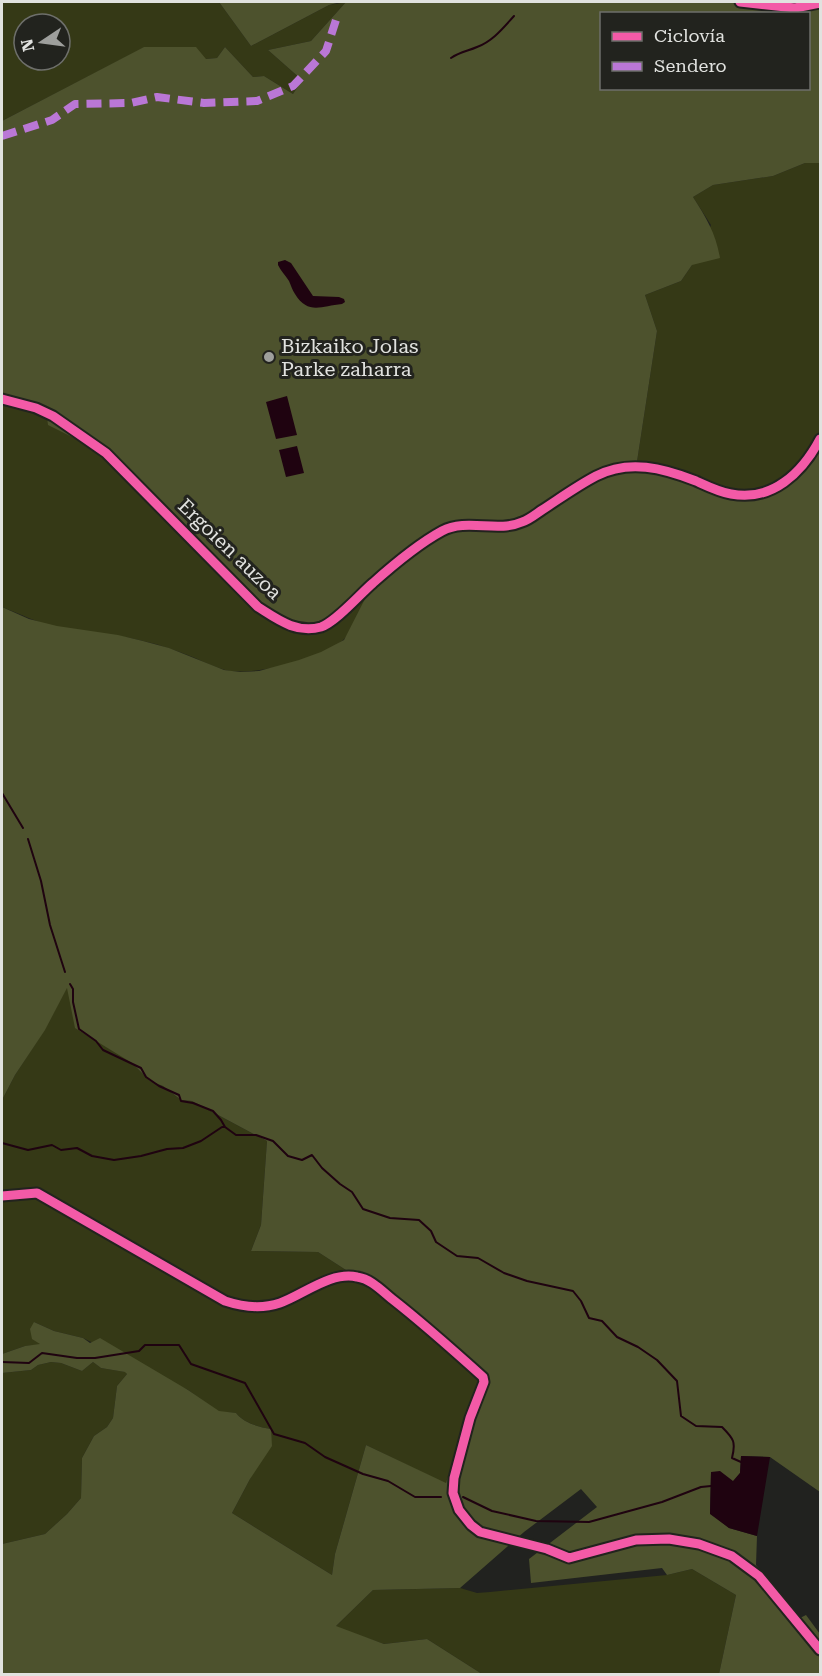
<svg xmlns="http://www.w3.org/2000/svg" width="822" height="1676" font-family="'Roboto Serif',serif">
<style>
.green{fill:#353916;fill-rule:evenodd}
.forest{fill:#4d522d;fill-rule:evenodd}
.water{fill:#1f0310}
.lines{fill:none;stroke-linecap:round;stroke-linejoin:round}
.stream{stroke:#1f0310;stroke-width:2}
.minor{stroke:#61585a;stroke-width:7}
.quiet{stroke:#ba77d6;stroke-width:8;stroke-dasharray:15 8;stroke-linecap:butt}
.cycleway-casing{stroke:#22231e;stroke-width:13}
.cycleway{stroke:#f35aa7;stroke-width:9}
.poi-dot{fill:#9e9f9c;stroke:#22231e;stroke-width:2}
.labels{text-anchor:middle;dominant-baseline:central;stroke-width:6;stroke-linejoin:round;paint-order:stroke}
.poi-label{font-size:20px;fill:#e1e2df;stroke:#22231e;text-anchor:start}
.street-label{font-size:20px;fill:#e1e2df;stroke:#22231e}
</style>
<rect width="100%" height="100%" fill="#21221f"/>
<path class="green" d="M2,2H219L251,46L329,5L346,2L311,41L268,50L302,80L293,94L264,76L253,77L225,47L217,58L206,59L145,47L2,121ZM24,24H60V60H24Z
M816,162L820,163V436L803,465L783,482L760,490L735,489L674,473L636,468L657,331L645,295L681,281L692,265L711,225L693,197L713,185L773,176L805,163Z
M2,399L47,417L83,443L108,455L320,632L335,624L370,589C365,600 351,635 342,641C319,659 253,677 225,670C215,667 204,662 195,658C178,651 161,645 143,641C115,634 86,632 57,627C38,623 20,614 2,607Z
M67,987L132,1063L150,1081L163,1086L181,1100L192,1101L267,1141L261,1225L251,1251L318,1252L363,1281L409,1314L478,1380L446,1484L366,1445L335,1554L332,1575L232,1513L250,1479L271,1429C258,1427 244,1423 236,1413L219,1412L188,1390L83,1338L54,1331L34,1322L41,1345L25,1346L2,1354V1100L15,1075L45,1029Z
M51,1362L61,1363L82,1371L93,1362L101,1368L126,1372L127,1374L117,1386L113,1418L107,1427L94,1436L82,1458L81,1498L67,1514L45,1534L2,1544V1373L31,1370L38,1365Z
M692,1569L736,1595L719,1674H482L427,1639L384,1644L335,1627L373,1590L460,1588L477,1593L490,1592L667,1575Z"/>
<path class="forest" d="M219,2H341L329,5L251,46Z
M346,2H820V163H805L773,176L713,185L693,197C706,217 716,234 720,258L692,265L681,281L645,295L657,331L636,468L674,473L735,489L760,490L772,488L803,465L820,436V1492L770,1457L741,1456L740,1473L733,1482L711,1473L710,1513L729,1528L757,1536L756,1565L800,1618L806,1615L820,1634V1674H719L736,1595L692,1569L667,1575L662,1568L531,1583L529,1559L597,1507L581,1489L524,1532L460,1588L373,1590L336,1626L384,1644L427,1639L482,1674H2V1544L45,1534L67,1514L81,1498L82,1458L94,1436L107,1427L113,1418L117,1386L127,1374L125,1372L101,1368L93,1362L82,1371L61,1363L51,1362L38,1365L31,1370L2,1373V1354L25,1346L40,1344L32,1339L30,1329L34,1322L54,1331L83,1338L90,1343L100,1338L188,1390L219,1411L236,1413C244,1423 258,1427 271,1429L272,1446L250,1479L232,1513L332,1575L335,1554L366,1445L446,1483L478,1380L409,1314L363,1281L318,1252L251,1251L261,1225L267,1141L192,1101L181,1100L163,1086L150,1081L132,1063L75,1028L67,988L45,1030L15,1075L2,1100V607L29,619L57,626L118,635L143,641L169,648L224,670L240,672L259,671L299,660L321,652L344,640L369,591C361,597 353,607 345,614C308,650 289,632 255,606L108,455L48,425L47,417L2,399V121L144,47H196L206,59L217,58L225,47L253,77L264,76L293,94L302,80L268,50L311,41ZM602,14H808V88H602Z"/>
<path class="water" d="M285,260L291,263L313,296L339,297L344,299L345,302L342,304C321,306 308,315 295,294C292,290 291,285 289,281C285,275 281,271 278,265V262Z
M287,396L297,435L276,439L266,402Z
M297,446L304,473L286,477L279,450Z
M741,1456L770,1457L757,1536L729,1528L710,1514L711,1472L720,1471L733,1481L740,1473Z"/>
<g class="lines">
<path class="stream" d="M451,58C460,52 468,51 477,47C493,41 503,28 514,16
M2,793L23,828
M28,839L41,881L50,925L65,972
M70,984L73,989V1002L79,1029L96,1041L103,1050L141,1068L146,1077L159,1086L179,1095L181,1101L193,1103L213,1111L221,1120L225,1127L236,1135H256L273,1141L288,1156L302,1160L312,1155L322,1168L340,1184L352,1192L363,1209L390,1218L419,1220L431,1231L436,1242L457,1256L478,1258L504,1273L527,1281L573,1291L581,1301L589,1318L602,1321L617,1337L638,1347L657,1360L677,1381L681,1416L696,1426L722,1427C734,1439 736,1442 732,1458L741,1462
M2,1143L28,1150L52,1145L61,1150L77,1148L92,1156L114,1160L141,1156L167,1149L183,1148L201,1141L222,1127H225
M2,1362L29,1363L42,1353L77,1358H95L139,1351L145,1345H179L191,1364L245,1383L274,1434L305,1443L325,1457L363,1474L388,1481L415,1497H441
M463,1497L492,1511L536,1521L589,1522L662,1502L701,1487L711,1486"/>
<path class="minor" d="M740,2L795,8L820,3
M2,399L36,408L53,416L106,453L258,607C277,619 296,634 321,627C336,622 360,594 373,583C392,566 420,543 442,531C467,518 497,533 522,522C529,520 536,514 542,510C559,499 577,486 596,476C629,459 663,468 696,481C707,486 719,492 731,494C772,502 802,473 820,439
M2,1196L37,1193L225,1301C243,1307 262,1309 280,1303C303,1295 331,1271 357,1277C371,1279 381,1290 392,1299C424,1324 453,1350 483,1377L484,1382L470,1418L454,1478L453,1493L459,1510L471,1525L480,1532L547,1549L569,1558L636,1540L669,1539L699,1544L732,1556L759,1576L820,1650"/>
<path class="quiet" d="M2,136L52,120L75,104L131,103L157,97L204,103L257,101L293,86L326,51L336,20"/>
<g class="cycleway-casing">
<path id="cycleway" d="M740,2L795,8L820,3
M2,399L36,408L53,416L106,453L258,607C277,619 296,634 321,627C336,622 360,594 373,583C392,566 420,543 442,531C467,518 497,533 522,522C529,520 536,514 542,510C559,499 577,486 596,476C629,459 663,468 696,481C707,486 719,492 731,494C772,502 802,473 820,439
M2,1196L37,1193L225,1301C243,1307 262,1309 280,1303C303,1295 331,1271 357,1277C371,1279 381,1290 392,1299C424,1324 453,1350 483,1377L484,1382L470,1418L454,1478L453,1493L459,1510L471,1525L480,1532L547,1549L569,1558L636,1540L669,1539L699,1544L732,1556L759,1576L820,1650"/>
</g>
<use href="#cycleway" class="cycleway"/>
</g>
<circle class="poi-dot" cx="269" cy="357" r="6"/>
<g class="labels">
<g class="poi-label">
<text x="281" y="346">Bizkaiko Jolas<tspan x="281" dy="23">Parke zaharra</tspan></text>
</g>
<g class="street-label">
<text transform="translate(230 549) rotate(44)">Ergoien auzoa</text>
</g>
</g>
<rect width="822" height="1676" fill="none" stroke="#e1e2df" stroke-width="6"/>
<rect x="600" y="12" width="210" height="78" fill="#22231e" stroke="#6e6f6b" stroke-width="1.5"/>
<rect x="612" y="32" width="30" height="9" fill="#f35aa7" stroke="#6e6f6b" stroke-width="1.5"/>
<text x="654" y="42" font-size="18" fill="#e1e2df">Ciclovía</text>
<rect x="612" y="62" width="30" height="9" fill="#ba77d6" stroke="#6e6f6b" stroke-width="1.5"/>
<text x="654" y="72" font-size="18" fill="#e1e2df">Sendero</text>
<g transform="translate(42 42) rotate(257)"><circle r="28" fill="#22231e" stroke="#6e6f6b" stroke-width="1.5"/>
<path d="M0-4.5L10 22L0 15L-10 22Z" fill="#9e9f9c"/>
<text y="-9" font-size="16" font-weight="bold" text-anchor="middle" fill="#e1e2df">N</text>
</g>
</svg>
